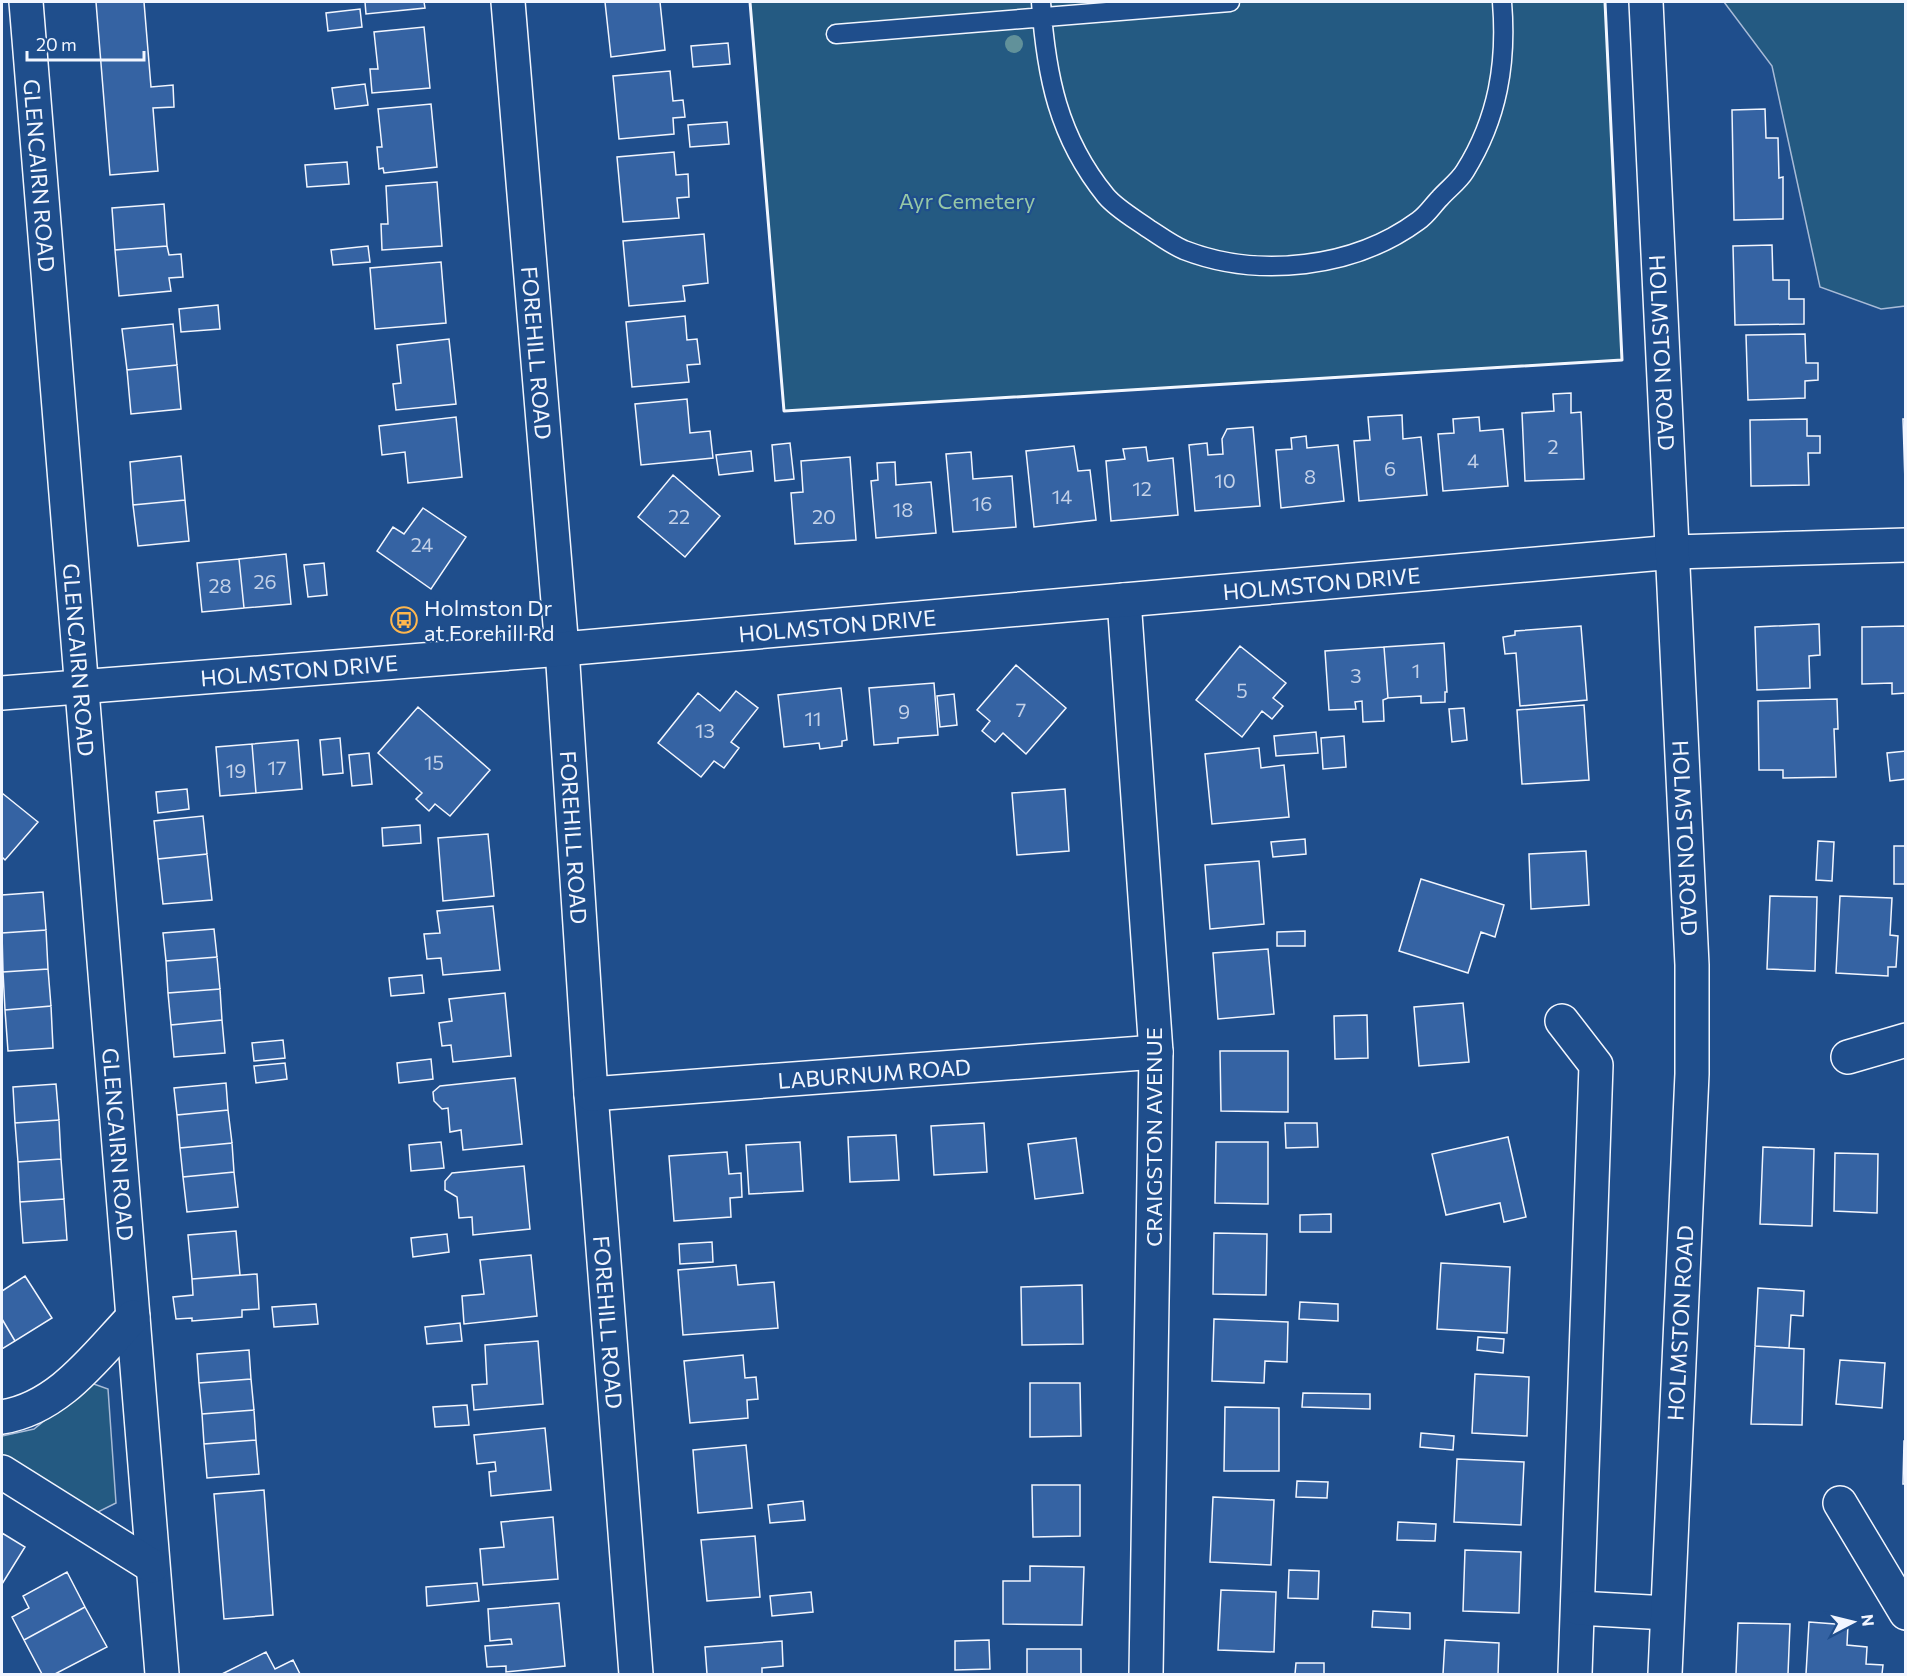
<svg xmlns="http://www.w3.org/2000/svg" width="1907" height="1676" font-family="Commissioner,sans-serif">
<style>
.green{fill:#245a82;stroke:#a8bbd7;stroke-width:1.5}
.building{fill:#3563a3;stroke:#f2f6ff;stroke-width:1.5}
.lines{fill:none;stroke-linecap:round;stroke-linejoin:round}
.lane-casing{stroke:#f2f6ff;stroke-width:21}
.street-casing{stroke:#f2f6ff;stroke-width:36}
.primary-casing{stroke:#f2f6ff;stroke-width:36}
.lane{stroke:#1f4e8c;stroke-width:18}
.street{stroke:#1f4e8c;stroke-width:33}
.primary{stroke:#1f4e8c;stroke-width:33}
.wall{stroke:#f2f6ff;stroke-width:3}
.tree{fill:#61919a}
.labels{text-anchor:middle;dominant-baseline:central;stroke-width:4.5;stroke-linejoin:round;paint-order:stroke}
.number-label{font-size:20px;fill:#c3d1e8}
.street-label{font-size:22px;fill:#f2f6ff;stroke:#1f4e8c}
.park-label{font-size:22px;fill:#97c8a6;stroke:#1f4e8c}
.poi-label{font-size:22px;fill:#f2f6ff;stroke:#1f4e8c;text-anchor:start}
</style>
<rect width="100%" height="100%" fill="#1f4e8c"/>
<path class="green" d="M750,2H1605L1622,360L784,411Z
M1724,2H1905V306L1881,309L1820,287L1772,66Z
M91,1383L108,1389L116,1503L92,1515L2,1455V1436L34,1429Z"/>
<path class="building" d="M96,2H144L151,87L173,85L174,107L153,108L158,171L110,175Z
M365,2H424L425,8L366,14Z
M605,2H660L665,50L611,57Z
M360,9L362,27L328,31L326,13Z
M424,27L430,88L372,93L370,69H378L374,32Z
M728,43L730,64L693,67L691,46Z
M670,71L673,101L683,100L685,117L673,118L674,134L619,139L613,76Z
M365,84L368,105L335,109L332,88Z
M431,104L437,167L384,173L383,168L379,169L377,147H382L378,109Z
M1765,109L1766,138H1778L1779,178L1783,177V219L1734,220L1732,110Z
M727,122L729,144L690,147L688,125Z
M674,152L676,175L688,174L689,197L677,198L679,218L623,222L617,157Z
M347,162L349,184L307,187L305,165Z
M437,182L442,246L382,250L381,224H388L386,186Z
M164,204L167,246L115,250L112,208Z
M704,234L708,283L683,286L685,301L629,306L623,241Z
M1772,245L1773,280H1789V299H1804V324L1735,325L1733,246Z
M167,246L169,255L181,254L183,277L169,278L171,291L119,296L115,250Z
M368,246L370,262L333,265L331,250Z
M441,262L446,323L375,329L370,268Z
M218,305L220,329L181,332L179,309Z
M685,316L687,340L697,339L700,364L687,365L689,382L632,387L626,322Z
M173,324L177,365L127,370L122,329Z
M1805,334L1806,363H1818V380L1805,381V398L1748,400L1746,335Z
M449,339L456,404L396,410L393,384L401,383L397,345Z
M177,365L181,409L131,414L127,370Z
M1571,393V413L1581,412L1584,479L1525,481L1522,413L1554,411L1553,394Z
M687,399L690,433L710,431L713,458L641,465L635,404Z
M1402,415L1403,439L1421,437L1427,495L1359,501L1354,441L1370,440L1368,417Z
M456,417L462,477L408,483L405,452L382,455L379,426Z
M1479,417L1480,431L1503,429L1508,486L1443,491L1438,434L1454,433L1453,419Z
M1807,419V436H1820V453H1808L1809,485L1751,486L1750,420Z
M1903,419H1906V482H1905Z
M1253,427L1260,506L1195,511L1189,445L1207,443L1208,455L1223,454L1222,439L1227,429Z
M1306,436L1307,448L1338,445L1344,501L1281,508L1276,450L1292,449L1291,438Z
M790,443L794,479L775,481L772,445Z
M1074,446L1078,471L1090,470L1096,520L1034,527L1026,451Z
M1146,447L1148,461L1173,458L1178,515L1111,521L1106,461L1125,459L1123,449Z
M751,451L753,471L719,475L716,455Z
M971,452L973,479L1012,476L1016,527L953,532L946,454Z
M181,456L185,500L133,505L130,462Z
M850,457L856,540L795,544L791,493L803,492L801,461Z
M895,462L896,485L931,482L936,533L876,538L871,481L878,480L877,463Z
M673,475L720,516L685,557L638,517Z
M185,500L189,541L138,546L133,505Z
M423,508L466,537L431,589L377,551L393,527L404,534Z
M286,554L291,604L244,608L239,559Z
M239,559L244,608L202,612L197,563Z
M324,563L327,595L308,597L304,565Z
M1819,624L1820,655L1809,656L1810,688L1757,690L1755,627Z
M1581,626L1587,700L1520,706L1516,653L1505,654L1503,637L1515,635V631Z
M1906,626V693L1892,694V683L1862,684V627Z
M1444,643L1447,692H1445V702L1421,703V696L1388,698L1384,647Z
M1240,646L1286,683L1273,698L1283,706L1272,719L1262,711L1242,737L1196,700Z
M1384,647L1388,698L1383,700L1384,721L1363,722L1362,701L1355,702L1356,709L1329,710L1325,651Z
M1016,665L1066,708L1026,754L1003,733L995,742L982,731L990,721L977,710Z
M934,683L938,735L898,738V743L874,745L869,688Z
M841,688L847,740L842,741V746L820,749L819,743L784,747L778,695Z
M736,691L758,708L731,742L739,748L724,768L714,761L701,777L658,743L698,693L720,711Z
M954,694L957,725L940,727L937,696Z
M1837,699L1838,729H1834L1836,777L1783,778V770H1759L1758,701Z
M1584,705L1589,780L1522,784L1517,710Z
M418,707L490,770L450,816L435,804L429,811L416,799L422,793L378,753Z
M1464,708L1467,740L1452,742L1449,709Z
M1316,732L1318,753L1276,756L1274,736Z
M1344,736L1346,767L1323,769L1321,738Z
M340,738L343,773L323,775L320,740Z
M298,740L302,789L256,793L252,744Z
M252,744L256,793L220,796L216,747Z
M1259,748L1261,768L1284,765L1289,817L1212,824L1205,754Z
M1906,751V779L1890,781L1887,753Z
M369,753L372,784L352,786L349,755Z
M187,789L189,809L158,813L156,792Z
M1065,789L1069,851L1017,855L1012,793Z
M2,793L38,822L5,860L2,857Z
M203,816L207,854L158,859L154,821Z
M420,825L421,843L383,846L382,828Z
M488,834L494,896L443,901L438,838Z
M1305,839L1306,854L1273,857L1271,842Z
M1818,841L1834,842L1832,881L1816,880Z
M1894,846H1906V884H1894Z
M1586,851L1589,905L1531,909L1529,854Z
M207,854L212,900L163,904L158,859Z
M1259,861L1264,924L1210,929L1205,865Z
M1421,879L1504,905L1495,937L1481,932L1468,973L1399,951Z
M43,892L46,930L2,933V895Z
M1770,896L1817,897L1815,971L1767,969Z
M1840,896L1892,898L1890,935L1898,936L1896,967H1888V976L1836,973Z
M493,906L500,970L443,975L441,958L427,959L424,934L440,933L437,911Z
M214,929L217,957L166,961L163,933Z
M46,930L48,969L3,972L2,933Z
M1305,931V946H1277V932Z
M1268,949L1274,1014L1218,1019L1213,953Z
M217,957L220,989L168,993L166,961Z
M48,969L51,1006L5,1010L3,972Z
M422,975L424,993L391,996L389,978Z
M220,989L222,1020L171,1025L168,993Z
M505,993L511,1056L453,1062L451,1045L442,1046L439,1023L452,1021L449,999Z
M1463,1003L1469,1062L1419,1066L1414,1007Z
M51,1006L53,1048L8,1051L5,1010Z
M1367,1015L1368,1058L1335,1059L1334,1016Z
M222,1020L225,1053L174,1057L171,1025Z
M283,1040L285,1058L254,1061L252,1043Z
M1220,1051H1288V1112L1221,1111Z
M431,1059L433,1079L399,1083L397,1063Z
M285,1063L287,1079L256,1083L254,1066Z
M515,1078L522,1144L463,1150L461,1130L450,1132L448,1108L442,1109L434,1101L433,1092L440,1086Z
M226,1083L228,1110L177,1115L174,1088Z
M56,1084L59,1120L15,1123L13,1087Z
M228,1110L232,1143L180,1148L177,1115Z
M59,1120L61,1159L18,1162L15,1123Z
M984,1123L987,1172L934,1175L931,1126Z
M1285,1123H1317L1318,1147L1286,1148Z
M896,1135L899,1180L850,1182L848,1137Z
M1508,1137L1526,1217L1504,1222L1500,1203L1446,1215L1432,1154Z
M1076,1138L1083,1193L1035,1199L1028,1144Z
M441,1142L444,1168L411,1171L409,1145Z
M800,1142L803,1191L749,1194L746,1145Z
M1216,1142H1268V1204L1215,1203Z
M232,1143L234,1172L183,1177L180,1148Z
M1763,1147L1814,1149L1812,1226L1760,1224Z
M727,1152L729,1174L741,1173L742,1197L730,1198L731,1217L674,1221L669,1156Z
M1835,1153L1878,1154L1877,1213L1834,1211Z
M61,1159L64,1199L20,1202L18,1162Z
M524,1166L530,1229L473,1235L472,1217L459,1218L457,1197L445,1190V1181L452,1173Z
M234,1172L238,1207L187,1212L183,1177Z
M64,1199L67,1240L23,1243L20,1202Z
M1331,1214V1232H1300V1215Z
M236,1231L240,1275L192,1279L188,1235Z
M1214,1233L1267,1234L1266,1295L1213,1294Z
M447,1234L449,1252L413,1257L411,1238Z
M712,1242L713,1262L680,1264L679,1244Z
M531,1255L537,1316L464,1324L462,1296L484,1294L480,1260Z
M1441,1263L1510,1267L1507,1333L1437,1329Z
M736,1265L738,1285L774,1282L778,1328L683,1335L678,1270Z
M257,1274L259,1309L242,1310V1317L192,1321V1318L176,1319L173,1297L193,1295L192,1279Z
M25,1276L52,1318L15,1341L2,1319V1291Z
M1082,1285L1083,1344L1022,1345L1021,1287Z
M1758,1288L1804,1291L1803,1316L1791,1315L1789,1348L1755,1346Z
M1300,1302L1338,1304V1321L1299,1319Z
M316,1304L318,1324L274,1327L272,1307Z
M2,1319L15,1341L2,1349Z
M1214,1319L1288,1322L1287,1362L1265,1361L1264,1383L1212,1381Z
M460,1323L462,1341L427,1344L425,1327Z
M1478,1337L1504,1339L1503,1353L1477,1350Z
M538,1341L543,1404L474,1410L472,1385L487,1384L485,1345Z
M1755,1346L1804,1349L1802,1425L1751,1424Z
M249,1350L251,1379L199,1383L197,1354Z
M743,1355L745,1378L756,1377L758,1399L747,1400L748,1418L690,1423L684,1361Z
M1840,1360L1885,1363L1882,1408L1836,1404Z
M1475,1374L1529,1377L1527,1436L1472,1433Z
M251,1379L254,1410L202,1414L199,1383Z
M1030,1383H1080L1081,1436L1030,1437Z
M1303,1393L1370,1394V1409L1302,1407Z
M467,1405L469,1425L435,1427L433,1407Z
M1225,1407L1279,1408V1471H1224Z
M254,1410L256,1440L204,1444L202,1414Z
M545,1428L551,1490L491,1496L489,1472L496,1471L495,1462L477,1464L474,1435Z
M1421,1433L1454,1436L1453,1450L1420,1447Z
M256,1440L259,1474L207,1478L204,1444Z
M1904,1441H1906V1484H1903Z
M746,1445L752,1508L698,1513L693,1450Z
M1457,1459L1524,1462L1521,1525L1454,1522Z
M1297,1481L1328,1482L1327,1498L1296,1497Z
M1032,1485H1080V1536L1033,1537Z
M264,1490L273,1615L224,1619L214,1494Z
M1213,1497L1274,1500L1271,1565L1210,1562Z
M803,1501L805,1520L770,1523L768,1505Z
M553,1517L558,1579L483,1585L480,1549L504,1547L501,1522Z
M1398,1522L1436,1524L1435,1541L1397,1540Z
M2,1533L25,1547L2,1584Z
M755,1536L760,1597L707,1601L701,1540Z
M1465,1550L1521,1552L1519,1613L1463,1611Z
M1030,1566L1084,1567L1082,1625L1003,1624V1581H1030Z
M1289,1570L1319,1571L1318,1599L1288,1598Z
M67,1572L85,1607L24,1640L12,1617L29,1608L23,1596Z
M477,1583L479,1601L427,1606L426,1587Z
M1221,1590L1276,1592L1274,1652L1218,1650Z
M811,1592L813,1612L772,1616L770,1596Z
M559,1603L565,1666L506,1672V1666L487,1667L485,1646L512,1644L511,1639L490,1641L488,1609Z
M85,1607L107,1647L55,1674H42L24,1640Z
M1373,1611L1410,1613V1629L1372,1627Z
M1809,1622L1848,1625L1847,1645L1867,1647L1866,1664L1883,1665L1882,1674H1806Z
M1738,1623L1790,1624L1788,1674H1736Z
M989,1640L990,1669L955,1670V1641Z
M1445,1640L1499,1643L1498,1674H1443Z
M782,1641L783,1666L762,1668V1674H707L705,1647Z
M1027,1649H1081V1674H1027Z
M266,1652L275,1669L293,1660L300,1674H222Z
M1296,1663H1324V1674H1295Z"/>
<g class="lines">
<g class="lane-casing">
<path id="lane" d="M1041,2C1046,75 1058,137 1106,196C1117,209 1135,219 1149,229C1160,236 1172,245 1184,250C1259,279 1354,268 1418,221C1427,215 1433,205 1440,198C1448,189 1459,181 1465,171C1498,118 1507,63 1502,2
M836,34L1230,2"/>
</g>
<g class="street-casing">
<g id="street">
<path id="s1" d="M26,2L162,1674"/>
<path id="s2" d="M508,2L562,649L591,1094L636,1674"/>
<path d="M1124,600L1156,1052L1146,1674"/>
<path id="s3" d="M2,693L562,649L1674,552L1906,545"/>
<path d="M1562,1021L1596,1065L1575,1674"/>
<path d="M1848,1057L1906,1040"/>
<path id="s4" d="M591,1094L1156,1052"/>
<path d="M2,1417C59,1408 95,1357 133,1317"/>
<path d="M2,1472L152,1566"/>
<path d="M1840,1503L1906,1613"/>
<path d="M1578,1608L1667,1613"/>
</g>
</g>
<g class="primary-casing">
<g id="primary">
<path id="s5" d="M1646,2L1692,965V1074L1665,1674"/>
</g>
</g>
<use href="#lane" class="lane"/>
<use href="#street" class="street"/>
<use href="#primary" class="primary"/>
<path class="wall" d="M750,2L784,411L1622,360L1605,2"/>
</g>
<circle class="tree" cx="1014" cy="44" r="9"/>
<defs>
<g id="bus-ring" transform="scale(1.35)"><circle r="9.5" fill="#1f4e8c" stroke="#ffb74d" stroke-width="1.5"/><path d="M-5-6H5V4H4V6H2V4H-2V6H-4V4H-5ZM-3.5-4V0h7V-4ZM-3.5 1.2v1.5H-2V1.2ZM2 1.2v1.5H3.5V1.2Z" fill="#ffb74d"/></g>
</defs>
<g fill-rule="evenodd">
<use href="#bus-ring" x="404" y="620"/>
</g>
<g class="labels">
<g class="number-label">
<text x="1553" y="446">2</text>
<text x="1473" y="460">4</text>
<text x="1390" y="468">6</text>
<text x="1310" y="476">8</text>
<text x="1225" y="480">10</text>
<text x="1142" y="488">12</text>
<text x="1062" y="496">14</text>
<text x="982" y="503">16</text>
<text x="903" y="509">18</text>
<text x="679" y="516">22</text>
<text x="824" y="516">20</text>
<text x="422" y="544">24</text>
<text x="265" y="581">26</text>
<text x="220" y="585">28</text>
<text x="1416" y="670">1</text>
<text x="1356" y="675">3</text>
<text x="1242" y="690">5</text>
<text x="1021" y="709">7</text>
<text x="904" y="711">9</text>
<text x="813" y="718">11</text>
<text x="705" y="730">13</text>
<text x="434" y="762">15</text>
<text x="277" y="767">17</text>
<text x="236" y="770">19</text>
</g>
<g class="street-label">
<text stroke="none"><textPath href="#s1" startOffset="174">GLENCAIRN ROAD</textPath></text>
<text stroke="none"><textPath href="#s5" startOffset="351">HOLMSTON ROAD</textPath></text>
<text stroke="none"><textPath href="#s2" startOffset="352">FOREHILL ROAD</textPath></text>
<text stroke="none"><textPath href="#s3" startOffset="1324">HOLMSTON DRIVE</textPath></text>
<text stroke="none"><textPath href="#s3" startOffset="838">HOLMSTON DRIVE</textPath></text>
<text stroke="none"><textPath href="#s1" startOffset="660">GLENCAIRN ROAD</textPath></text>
<text stroke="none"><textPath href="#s3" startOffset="298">HOLMSTON DRIVE</textPath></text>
<text stroke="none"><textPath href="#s2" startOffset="838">FOREHILL ROAD</textPath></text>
<text stroke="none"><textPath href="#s5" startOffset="837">HOLMSTON ROAD</textPath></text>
<text stroke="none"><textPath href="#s4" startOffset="284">LABURNUM ROAD</textPath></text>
<text transform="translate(1153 1137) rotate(-90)">CRAIGSTON AVENUE</text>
<text stroke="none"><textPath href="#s1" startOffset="1146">GLENCAIRN ROAD</textPath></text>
<text stroke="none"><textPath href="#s2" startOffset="1324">FOREHILL ROAD</textPath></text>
<text transform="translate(1680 1323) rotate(-87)">HOLMSTON ROAD</text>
</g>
<g class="park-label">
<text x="967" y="200">Ayr Cemetery</text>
</g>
<g class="poi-label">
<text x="424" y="607">Holmston Dr<tspan x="424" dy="25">at Forehill Rd</tspan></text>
</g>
</g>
<rect width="1907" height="1676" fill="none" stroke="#f2f6ff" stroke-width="6"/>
<g transform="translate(1853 1622) rotate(83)" stroke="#1f4e8c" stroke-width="4.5" paint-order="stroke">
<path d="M0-4.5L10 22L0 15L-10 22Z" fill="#f2f6ff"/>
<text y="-9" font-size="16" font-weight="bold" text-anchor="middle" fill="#f2f6ff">N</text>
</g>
<path d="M27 51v9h117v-9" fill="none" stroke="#f2f6ff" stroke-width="3"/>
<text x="36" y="51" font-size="18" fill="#f2f6ff" stroke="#1f4e8c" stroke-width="4.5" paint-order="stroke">20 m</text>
</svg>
